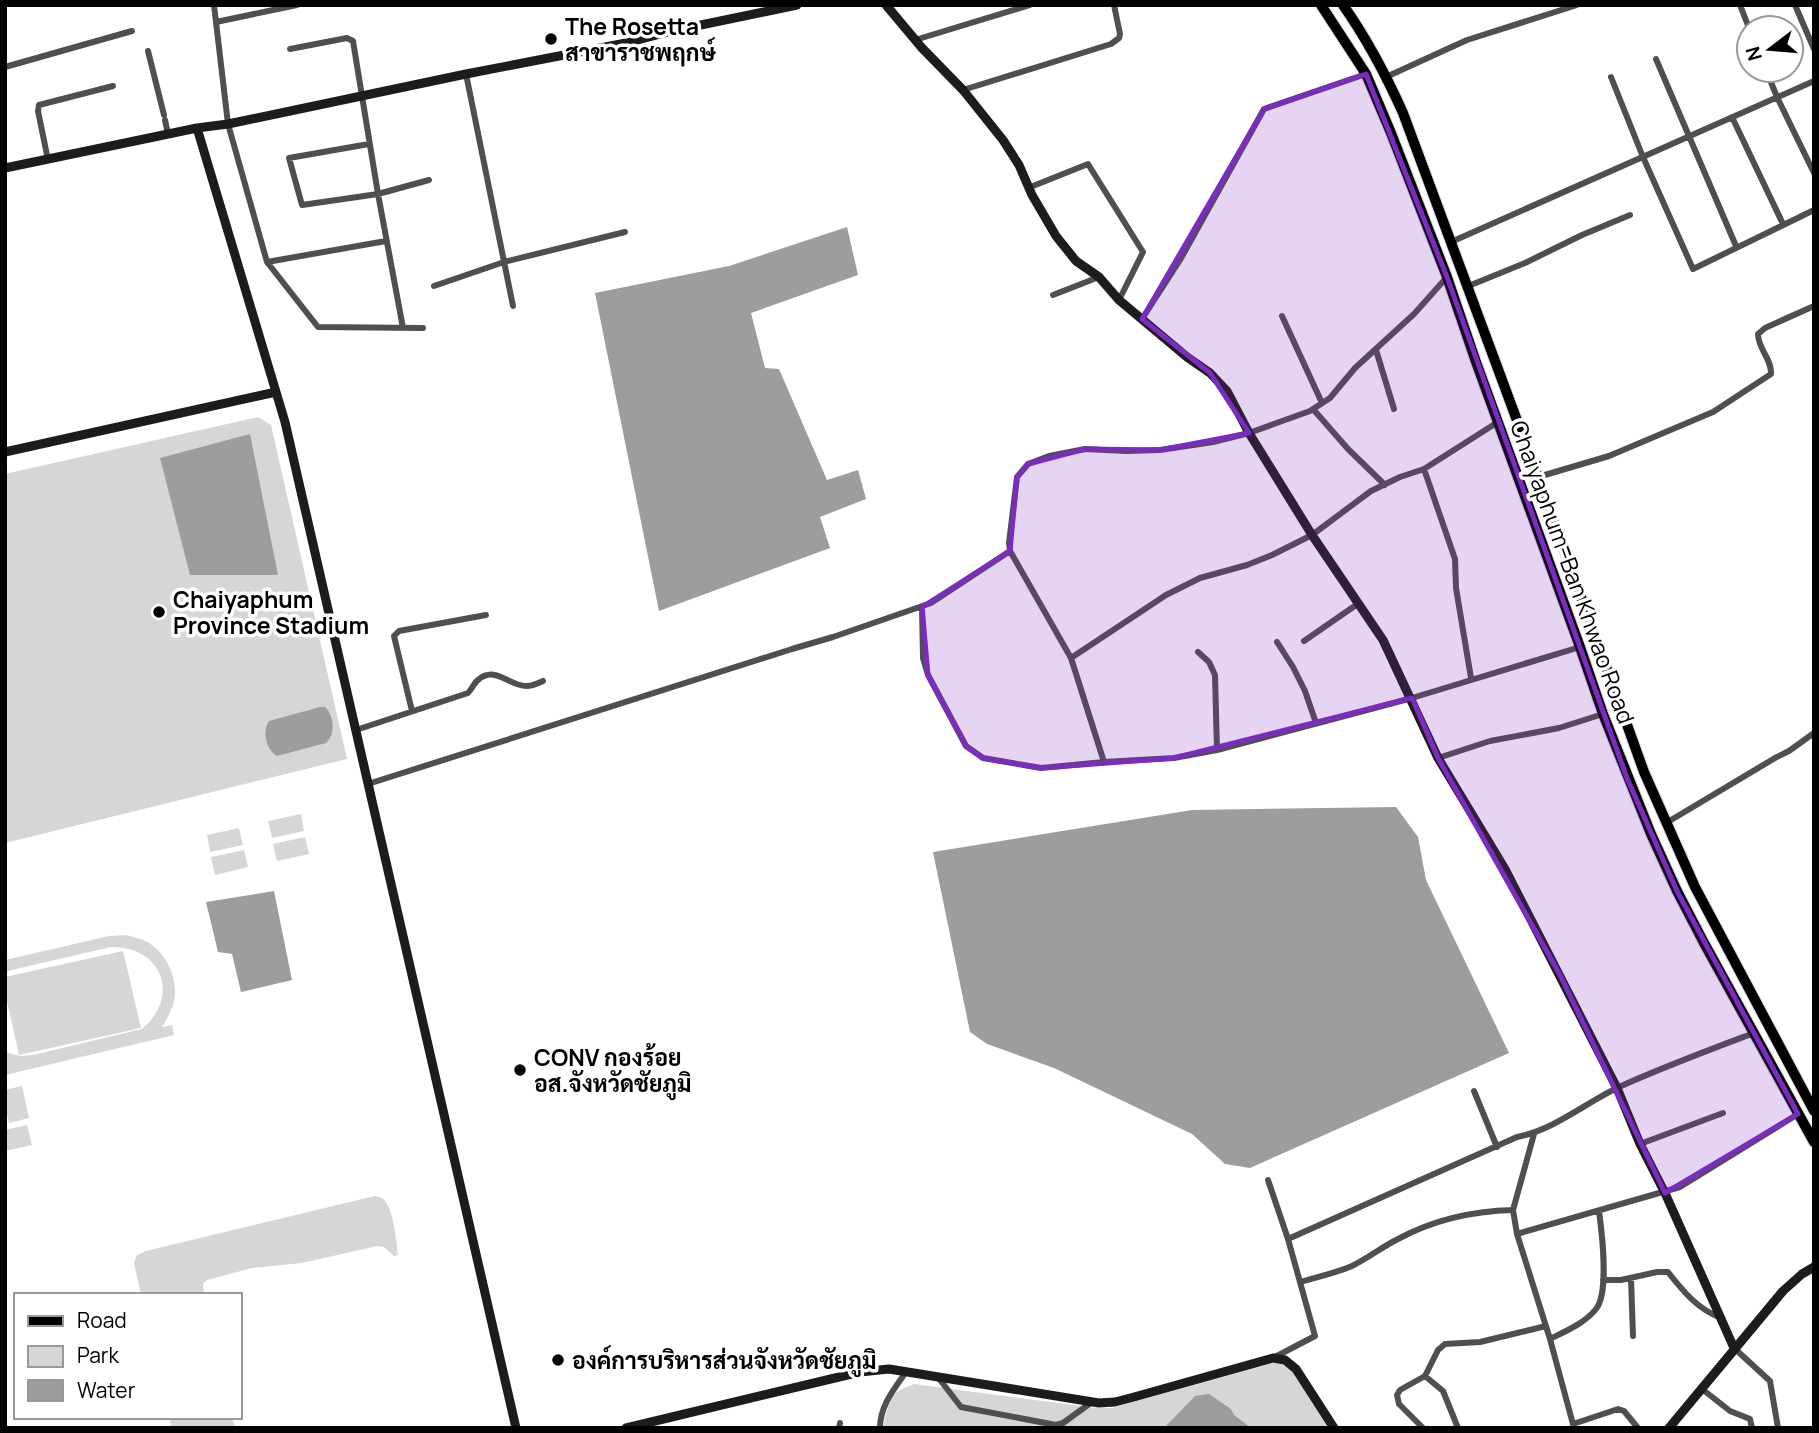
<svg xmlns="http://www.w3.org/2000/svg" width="1819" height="1433" font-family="Manrope,Sarabun,sans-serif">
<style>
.green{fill:#d6d6d6}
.water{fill:#9d9d9d}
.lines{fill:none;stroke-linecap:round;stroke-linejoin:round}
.primary-casing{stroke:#dbdbdb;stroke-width:12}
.street{stroke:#4f4f4f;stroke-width:6}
.secondary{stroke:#1c1c1c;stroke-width:9}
.primary{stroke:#000;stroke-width:10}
.marked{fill:#7b2cbf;fill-opacity:0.2;stroke:#7b2cbf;stroke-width:5;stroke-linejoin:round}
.poi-dot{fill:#000;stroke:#fff;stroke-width:2.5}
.labels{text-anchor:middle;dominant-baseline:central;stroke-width:7;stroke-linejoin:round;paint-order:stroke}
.poi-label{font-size:23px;font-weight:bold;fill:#000;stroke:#fff;text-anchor:start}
.street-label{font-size:23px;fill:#000;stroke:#fff}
</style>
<rect width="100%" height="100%" fill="#fff"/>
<path class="green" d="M258,417L271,425L347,759L5,843V474Z
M301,814L304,831L272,838L268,821Z
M239,828L243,845L210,852L207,835Z
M305,837L309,854L277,861L273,844Z
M244,850L248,867L215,875L211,857Z
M126,935C131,937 138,938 143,940C164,949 176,973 175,995C174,1007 168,1017 162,1027L172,1025L174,1035L5,1075V1052L20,1056L33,1055L142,1029C181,996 162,946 111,947L16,969L5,972V960L109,936Z
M123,951L141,1028L19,1055L5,992V977Z
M22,1086L29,1118L9,1123L5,1106V1090Z
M27,1125L32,1145L5,1151V1130Z
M375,1196C380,1197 382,1197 385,1201C393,1209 397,1243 398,1255L394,1256L384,1247L377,1246L302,1263L252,1268L207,1280L203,1284L204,1295H141L134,1263L137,1255L146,1251Z
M1281,1361L1292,1368L1330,1428H884C884,1417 889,1400 897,1392C901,1389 909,1386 914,1384L1097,1408H1112Z
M169,1417H232L235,1428H172Z"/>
<path class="water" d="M847,227L858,275L751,313L765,368L779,369L827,480L858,470L866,499L820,517L830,548L659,611L595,293L729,266Z
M250,434L278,575H190L160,458Z
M320,707H325C334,715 336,734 326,743L277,756C266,750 262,731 269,721Z
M1396,807L1418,837L1426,880L1509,1053L1250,1168L1225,1164L1192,1134L1054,1068L987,1044L970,1032L933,852L1192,810Z
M274,891L292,980L241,992L232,954L218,952L206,902Z
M1209,1394L1231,1409L1234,1415L1251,1428H1164L1195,1396Z"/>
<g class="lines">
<g class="primary-casing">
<path id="primary" d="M1321,5L1366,74L1391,133L1447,277L1476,362L1580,647L1603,714L1651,834L1677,891L1704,943L1814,1142
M1343,5C1367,39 1386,75 1403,113L1538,477L1644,772L1695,887L1814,1111"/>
</g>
<path class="street" d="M214,5L228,124L267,262L318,327L423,328
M1740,5L1749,28
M1795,5L1814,49
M216,22L297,5
M915,40L1030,5
M290,49L347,38L353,41L378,194L403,328
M148,51L164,115
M1656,59L1736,246
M5,67L132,31
M1766,70L1777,97L1814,173
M466,74L513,306
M1386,77L1467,40L1577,5
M1611,77L1643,157L1693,269L1814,210
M963,90L1111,44L1119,38L1120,34L1114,5
M1732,117L1783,224
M165,120L168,134
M369,144L289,158L302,205L378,194L429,180
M48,160L38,111L39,105L113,86
M1028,188L1088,164L1143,252L1119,300
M1451,242L1814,81
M267,262L386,241
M434,286L504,262L625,232
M1466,287L1525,263L1582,235L1630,215
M1053,295L1099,277
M1282,316L1322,403
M1142,319L1180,260L1264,109L1366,74
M1376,350L1394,409
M1313,409L1348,449L1385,485
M1424,469L1455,559L1456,588L1471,678
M1538,477L1609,456L1713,412L1771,374C1772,359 1758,349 1758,334L1765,328L1814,306
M922,607L923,658L928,675L966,746L983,758L1041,768L1104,762L1174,758L1217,750L1412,698L1580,647
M1304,641L1359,603
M1277,642L1293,667L1305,691L1316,723
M1198,652L1209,662L1215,675L1217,750
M1071,658L1166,595L1200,578L1247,565L1272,555L1312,535L1371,491L1400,477L1424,469L1498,422
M412,711L394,636L399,631L486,615
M356,730L468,693C472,689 474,683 478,680C495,665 509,686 526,686C532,686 537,684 543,681
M1438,758L1490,741L1559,728L1603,714
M1104,762L1071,658L1010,551L1009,543L1017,477L1028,464L1049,456L1085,449L1126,451L1160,450L1213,442L1249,433L1310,411L1330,398L1355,368L1414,314L1447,277
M368,784L792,649L833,637L931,603L1010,551
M1666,823L1775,758L1789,751L1814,733
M1474,1091L1497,1147
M1534,1134L1513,1210L1517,1234L1550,1339L1574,1428
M1640,1144L1723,1113
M1268,1180L1288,1239L1315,1336L1273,1358
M1517,1234L1680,1187L1798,1114
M1288,1239L1517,1137C1554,1130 1585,1103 1619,1087C1663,1067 1709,1050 1754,1033
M1631,1278L1633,1336
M1603,1280H1621L1657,1272H1668C1682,1290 1699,1311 1722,1318
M1300,1282C1317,1277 1336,1273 1352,1266C1368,1258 1382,1247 1398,1239C1433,1220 1474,1211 1513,1210
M1550,1339C1566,1331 1585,1323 1596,1309C1609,1293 1602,1233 1599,1211
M1734,1348L1770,1381L1778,1428
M937,1376L961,1407L1056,1425L1063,1423L1092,1402
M1425,1376L1443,1391L1458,1428
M1702,1389L1730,1411L1750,1419L1752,1428
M1573,1424L1618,1409L1624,1411L1638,1428
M839,1428L840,1423
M880,1428C880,1406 894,1389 906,1372
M1423,1428L1399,1404L1397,1395L1400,1390L1425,1376L1438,1350L1445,1344L1480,1342L1546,1326"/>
<path class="secondary" d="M886,5L922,48L963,90L1003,140L1019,165L1032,195L1056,236L1076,261L1099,277L1119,300L1187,357L1210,373L1227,391L1249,433L1312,535L1383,640L1438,758L1505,869L1617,1088L1640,1144L1665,1193L1734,1348
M197,128L285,422L516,1428
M5,168L197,128L228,124L466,74L626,43L672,31L797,5
M5,452L276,392
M626,1428L860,1372L889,1369L1099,1403L1115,1402L1134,1397L1273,1358L1285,1360L1296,1369L1334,1428
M1669,1428L1783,1291L1802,1274L1814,1267"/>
<use href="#primary" class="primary"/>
</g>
<path class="marked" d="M1366,74L1447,277L1627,778L1677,891L1798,1114L1665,1193L1560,975L1438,758L1412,698L1174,758L1041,768L983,758L966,746L928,675L922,607L1010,551L1017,477L1028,464L1085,449L1160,450L1249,433L1210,373L1142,319L1264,109Z"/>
<g class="poi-dot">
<circle cx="551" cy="39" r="7"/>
<circle cx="159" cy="612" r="7"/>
<circle cx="520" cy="1070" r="7"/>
<circle cx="558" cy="1360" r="7"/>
</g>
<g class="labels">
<g class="poi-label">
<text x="565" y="26">The Rosetta<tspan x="565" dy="26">สาขาราชพฤกษ์</tspan></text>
<text x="173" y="599">Chaiyaphum<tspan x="173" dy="26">Province Stadium</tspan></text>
<text x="534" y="1057">CONV กองร้อย<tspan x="534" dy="26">อส.จังหวัดชัยภูมิ</tspan></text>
<text x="572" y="1360">องค์การบริหารส่วนจังหวัดชัยภูมิ</text>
</g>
<g class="street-label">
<text transform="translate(1573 572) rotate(70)">Chaiyaphum–Ban Khwao Road</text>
</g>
</g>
<rect width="1819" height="1433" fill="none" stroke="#000000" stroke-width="14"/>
<rect x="14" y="1293" width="228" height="126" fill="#ffffff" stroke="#999999" stroke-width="2"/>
<rect x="28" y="1316" width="35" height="10" fill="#000000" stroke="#999999" stroke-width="2"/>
<text x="77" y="1328" font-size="21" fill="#000000">Road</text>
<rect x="28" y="1346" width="35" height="21" fill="#d6d6d6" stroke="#999999" stroke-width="2"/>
<text x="77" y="1363" font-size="21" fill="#000000">Park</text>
<rect x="28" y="1380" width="35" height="21" fill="#9d9d9d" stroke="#999999" stroke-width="2"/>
<text x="77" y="1398" font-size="21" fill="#000000">Water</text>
<g transform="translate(1770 49) rotate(254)"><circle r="33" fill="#ffffff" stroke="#999999" stroke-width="2"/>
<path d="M0-5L12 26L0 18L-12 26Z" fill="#000000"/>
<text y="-10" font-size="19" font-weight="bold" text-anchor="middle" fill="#000000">N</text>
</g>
</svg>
